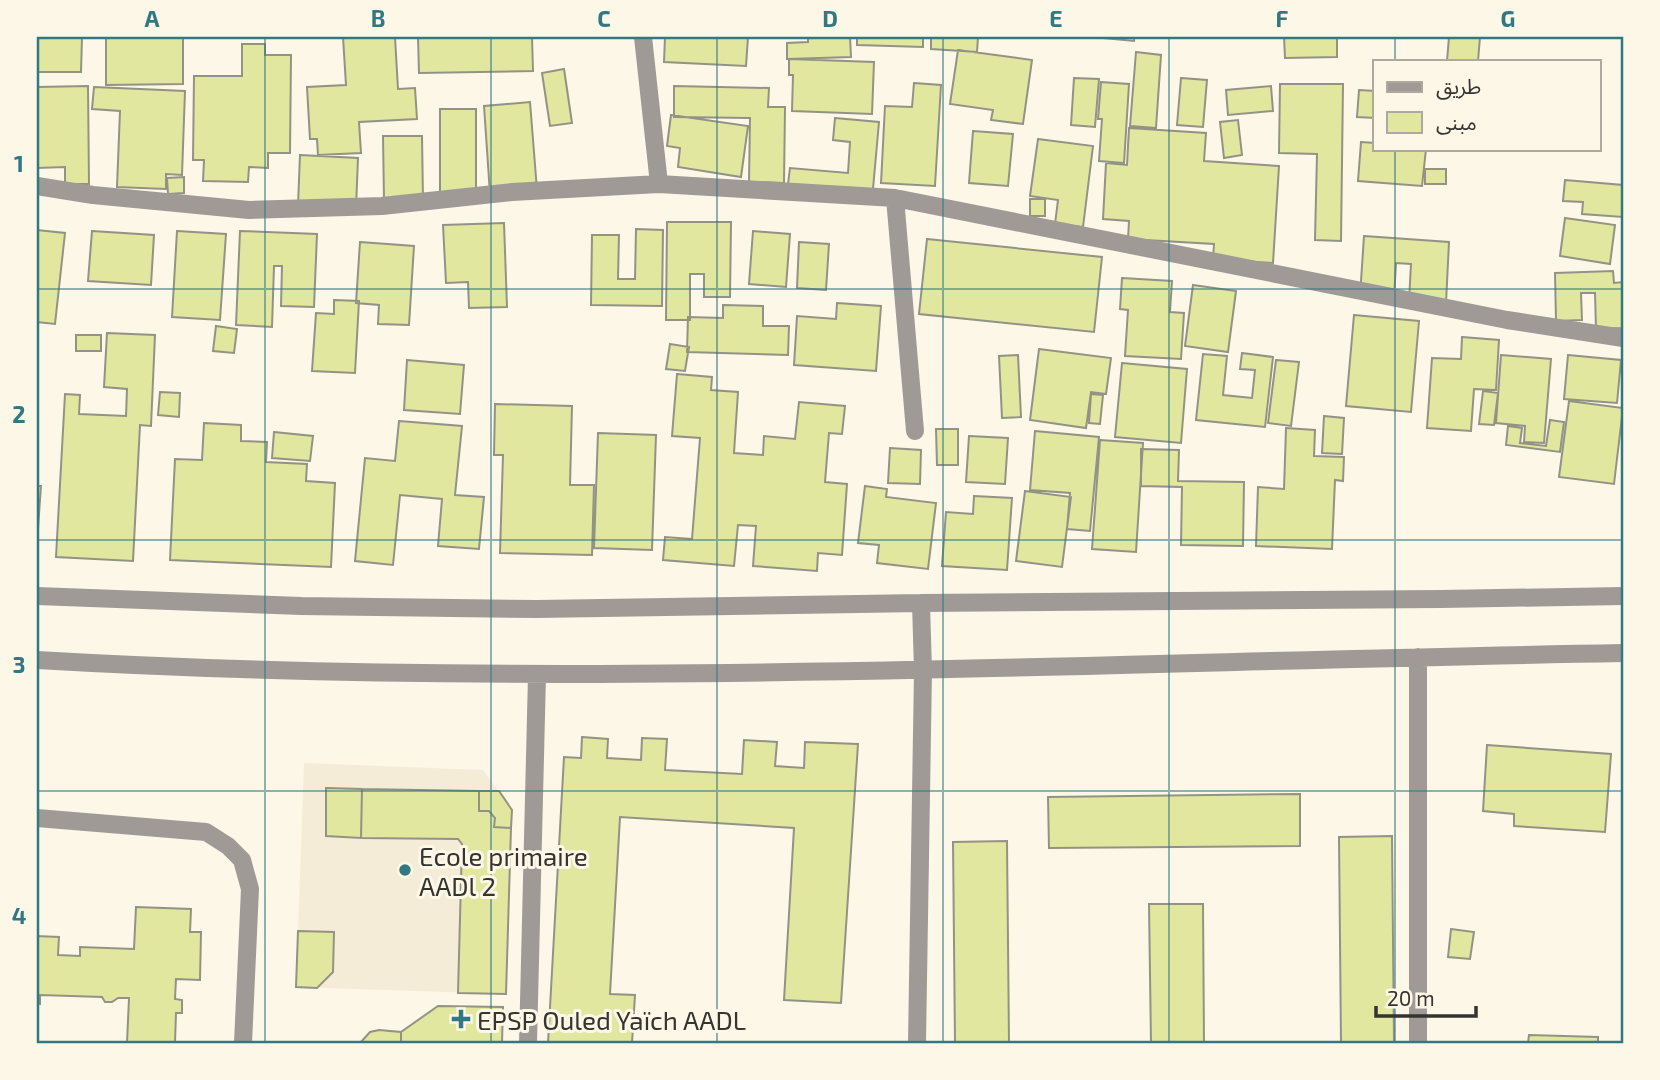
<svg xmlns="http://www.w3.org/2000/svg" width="1660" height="1080" font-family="'Exo 2','Noto Sans Arabic',sans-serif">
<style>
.built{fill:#f5ecd7}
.building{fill:#e2e7a0;stroke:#929385;stroke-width:2}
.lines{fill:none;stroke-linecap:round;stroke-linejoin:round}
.minor{stroke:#a09a96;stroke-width:18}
.grid{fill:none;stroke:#317982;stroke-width:2;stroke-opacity:0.55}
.poi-dot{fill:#317982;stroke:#fdf7e8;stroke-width:2.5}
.labels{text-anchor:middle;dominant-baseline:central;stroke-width:6;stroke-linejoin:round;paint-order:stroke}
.poi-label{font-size:26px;fill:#36342e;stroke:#fdf7e8;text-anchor:start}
.neatline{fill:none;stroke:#317982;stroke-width:2.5}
.grid-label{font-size:23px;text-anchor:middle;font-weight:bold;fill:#317982}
</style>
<rect width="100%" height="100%" fill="#fdf7e8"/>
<path class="built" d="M304,763L483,770L512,810L506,994L296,987Z"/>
<path class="building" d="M37,37H82L81,72H37Z
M106,37H183V84L106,85Z
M343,37H395L398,89L415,88L417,119L359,122L361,153L318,155L317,139H310L307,87L346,85Z
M418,37H532L533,71L419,73Z
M665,37H748L746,66L664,62Z
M808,37H850L851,57L787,59V43L808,42Z
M857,37H923V47L857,45Z
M931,37H978L977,52L931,49Z
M1092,37H1134V41Z
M1284,37H1337V57L1285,58Z
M1449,37H1480L1478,61H1447Z
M242,44H265V55H291L290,153H268V168L249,167L248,182L203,181L204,160H193L194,76H242Z
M958,50L1032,60L1023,124L991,120L993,110L950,104Z
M1136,52L1161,55L1156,128L1130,126Z
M789,59L874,62L872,114L792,111L793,75H789Z
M564,69L572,123L550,126L542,73Z
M1074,78L1099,79L1095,127L1071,125Z
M1181,78L1207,80L1203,127L1177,125Z
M1101,82L1129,84L1124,163L1099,161L1102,119H1098Z
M914,83L941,85L935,186L881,183L885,106L912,107Z
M1280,84H1343L1341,241L1315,240L1317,154L1279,153Z
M88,86L89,184H65V167L37,168V87Z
M674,86L769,88L768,107H785L784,183L749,182L750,118L674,117Z
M1271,86L1273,111L1228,115L1226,90Z
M94,87L185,91L182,175L166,174V189L117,187L120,111L92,109Z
M1359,90L1375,91V118L1357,117Z
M530,102L537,190L490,194L484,106Z
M440,109H476V195H440Z
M671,115L748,126L741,177L678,167L680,148L667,146Z
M835,118L879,122L872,200L787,192L790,168L848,173L850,142L833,140Z
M1238,120L1242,155L1224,158L1220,122Z
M1129,128L1206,133L1204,161L1279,166L1273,263L1213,259L1214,244L1128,239L1129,221L1103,219L1106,163L1127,165Z
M973,131L1013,134L1008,186L969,183Z
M383,136H422L423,200L384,201Z
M1038,139L1093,146L1083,227L1055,224L1058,200L1030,196Z
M1361,142L1375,143V149H1426L1422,186L1358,181Z
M300,155L358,158L356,208L298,205Z
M1425,169H1446V184H1425Z
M184,177V193L168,194L167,178Z
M1565,180L1623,185V217L1582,214L1583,202L1563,201Z
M1030,199H1045V216H1030Z
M1565,218L1615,225L1610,264L1560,256Z
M667,222H731L730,297H704V274H690V320H666Z
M504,223L507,307L469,308L468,282L446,283L443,225Z
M636,229L663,230L662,306L591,305L592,235H619L618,279H635Z
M37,230L65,233L55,324L37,322Z
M92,231L154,235L151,285L88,281Z
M177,231L226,234L220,320L172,317Z
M240,231L317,234L314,307L281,306L282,266H274L272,327L236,325Z
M753,231L790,234L786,287L749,284Z
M1364,236L1449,242L1446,303L1409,301L1411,264L1396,263L1394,298L1360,296Z
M927,239L1102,257L1094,332L919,314Z
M360,242L414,246L409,325L378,324L379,305L356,303Z
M799,242L829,244L826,290L797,288Z
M1613,271L1614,283L1623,282V328L1596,329L1595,293H1581L1582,320L1556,321L1555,273Z
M1122,278L1172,281L1170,312L1184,313L1181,359L1125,356L1128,310L1120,309Z
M1193,285L1236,291L1228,352L1185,346Z
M334,300L359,301L355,373L312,371L316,313L334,314Z
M837,303L881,306L876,371L794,365L797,316L836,319Z
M723,305L763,306V326H789L788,355L687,352L688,317L723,318Z
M1354,315L1419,321L1411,412L1346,406Z
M216,326L237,329L234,353L213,351Z
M107,333L155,335L151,426L140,425L133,561L56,557L65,394L80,395L79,414L126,416L127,389L104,387Z
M76,335H101V351H76Z
M1462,337L1499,340L1496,390L1474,389L1471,431L1427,428L1432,358L1461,359Z
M670,344L689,347L685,371L666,369Z
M1039,349L1111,358L1106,394L1091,392L1086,428L1030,420Z
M1242,353L1273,357L1265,427L1196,420L1203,354L1227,356L1223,395L1252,398L1255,370L1240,369Z
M1018,355L1021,417L1002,418L999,356Z
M1501,355L1551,359L1544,443L1524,442L1525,426L1496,423Z
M1568,355L1621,360L1617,403L1564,399Z
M407,360L464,365L460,414L404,410Z
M1276,360L1299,362L1291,426L1268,423Z
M1122,363L1187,369L1181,443L1115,437Z
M677,374L712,377L711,390L738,392L734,453L763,455L764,436L795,439L799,402L845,406L842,434L829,433L825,482L847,484L842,555L818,553L817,571L753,566L756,526L738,525L734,566L663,560L665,537L692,539L700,438L672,436Z
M1483,391L1498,393L1494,425L1479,424Z
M160,392L180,393L179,417L158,415Z
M1091,394L1103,395L1100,424L1089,423Z
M1569,401L1623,408L1614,484L1559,477Z
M495,404L572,406L570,485H594L592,555L500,553L503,455H494Z
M1324,416L1344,418L1342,454L1322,453Z
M1550,420L1564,422L1560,452L1506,445L1508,426L1522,428L1520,443L1546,446Z
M399,421L462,426L455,495L484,497L479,549L438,546L442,499L400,495L393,565L355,561L365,458L395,461Z
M204,423L241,425V441L267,442L266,462L307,464L306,481L335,483L331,567L170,560L175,459L202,460Z
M1286,428L1315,430L1314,456L1344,457L1343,481L1335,480L1332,549L1256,546L1258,487L1284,489Z
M936,429H958V465H937Z
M1035,431L1099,437L1090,531L1067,529L1070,493L1030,490Z
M274,432L313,436L310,461L272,458Z
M598,433L656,435L652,550L594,548Z
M969,436L1008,438L1005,484L966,482Z
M1100,440L1143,443L1136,552L1092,549Z
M890,448L921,450L920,484L888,483Z
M1141,449L1179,450L1178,481L1244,482L1243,546L1181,545L1182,487L1141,486Z
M37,486H41L37,542Z
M865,486L887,489L886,497L936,503L928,569L877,563L879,545L858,543Z
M1025,491L1071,497L1062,567L1016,561Z
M974,496L1012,498L1007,570L942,566L946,512L973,514Z
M582,737L608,739L607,758L641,760L642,738L667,739L665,770L742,774L744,740L777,742L775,766L804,768L805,742L858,744L841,1003L784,1000L794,828L620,817L610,994L635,995L632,1043H548L564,757L581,758Z
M1487,745L1611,754L1605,832L1514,826V814L1483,811Z
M326,788L362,789L361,838L326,836Z
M362,789L479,791V811H489L495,818L494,827L511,828L506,994L458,993L462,844L458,839L361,838Z
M479,791H499L512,810L511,828L494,827L495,818L489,811H479Z
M1300,794V846L1049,848L1048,797Z
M1392,836L1394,1043H1341L1339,837Z
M1007,841L1009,1043H955L953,842Z
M1149,904H1203L1204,1043H1151Z
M136,907L191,909L190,932H201L200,980L176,979L175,999L182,1000V1013H176L175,1043H127L129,998H118L112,1002H105L102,997L40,995V1004H37V936L59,937L58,955L80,956V947L134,949Z
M1451,929L1474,932L1470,959L1448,957Z
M298,931L334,932L333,972L317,988L296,987Z
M438,1006L503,1007L502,1043H401V1032Z
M379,1030L401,1032V1043H360L370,1032Z
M1529,1035L1598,1037V1043H1528Z"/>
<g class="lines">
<path class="minor" d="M643,37L659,184
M37,186L93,195L249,210L382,206L512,192L659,184L895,198L1507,320L1623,338
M895,198L915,431
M37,596L301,606L537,609L921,603L1441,599L1623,596
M37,660C565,691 1095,662 1623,653
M37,818L206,832L228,846L242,860L250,889L243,1043
M528,1043L537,675
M917,1043L923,671L921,603
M1418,1043V657"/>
</g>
<path class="grid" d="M265,37V1043M491,37V1043M717,37V1043M943,37V1043M1169,37V1043M1395,37V61M1395,149V1043M37,289H1623M37,540H1623M37,791H1623"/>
<g class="poi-dot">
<circle cx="405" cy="870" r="7"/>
<path d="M457.5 1008.5h7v7h7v7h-7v7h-7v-7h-7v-7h7z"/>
</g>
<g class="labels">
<g class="poi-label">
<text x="419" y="855">Ecole primaire<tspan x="419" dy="30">AADl 2</tspan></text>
<text x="477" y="1019">EPSP Ouled Yaïch AADL</text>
</g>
</g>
<rect width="1660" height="1080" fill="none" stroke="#fdf7e8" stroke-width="77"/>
<rect x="1373" y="60" width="228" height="91" fill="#fdf7e8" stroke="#ada99e" stroke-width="2"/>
<rect x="1387" y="82" width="35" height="10" fill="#a09a96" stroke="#ada99e" stroke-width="2"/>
<text x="1436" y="94" font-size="21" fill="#36342e">طريق</text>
<rect x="1387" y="112" width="35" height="21" fill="#e2e7a0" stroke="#ada99e" stroke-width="2"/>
<text x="1436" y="130" font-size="21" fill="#36342e">مبنى</text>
<path d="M1376 1006v10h100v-10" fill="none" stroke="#36342e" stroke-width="3.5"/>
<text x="1387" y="1006" font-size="21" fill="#36342e" stroke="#fdf7e8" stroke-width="5" paint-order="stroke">20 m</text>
<rect x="38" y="38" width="1584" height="1004" class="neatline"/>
<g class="grid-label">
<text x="152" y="27">A</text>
<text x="378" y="27">B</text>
<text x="604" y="27">C</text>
<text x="830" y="27">D</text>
<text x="1056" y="27">E</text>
<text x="1282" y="27">F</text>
<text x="1508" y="27">G</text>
<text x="19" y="172">1</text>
<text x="19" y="423">2</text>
<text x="19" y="673">3</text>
<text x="19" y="924">4</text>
</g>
</svg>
